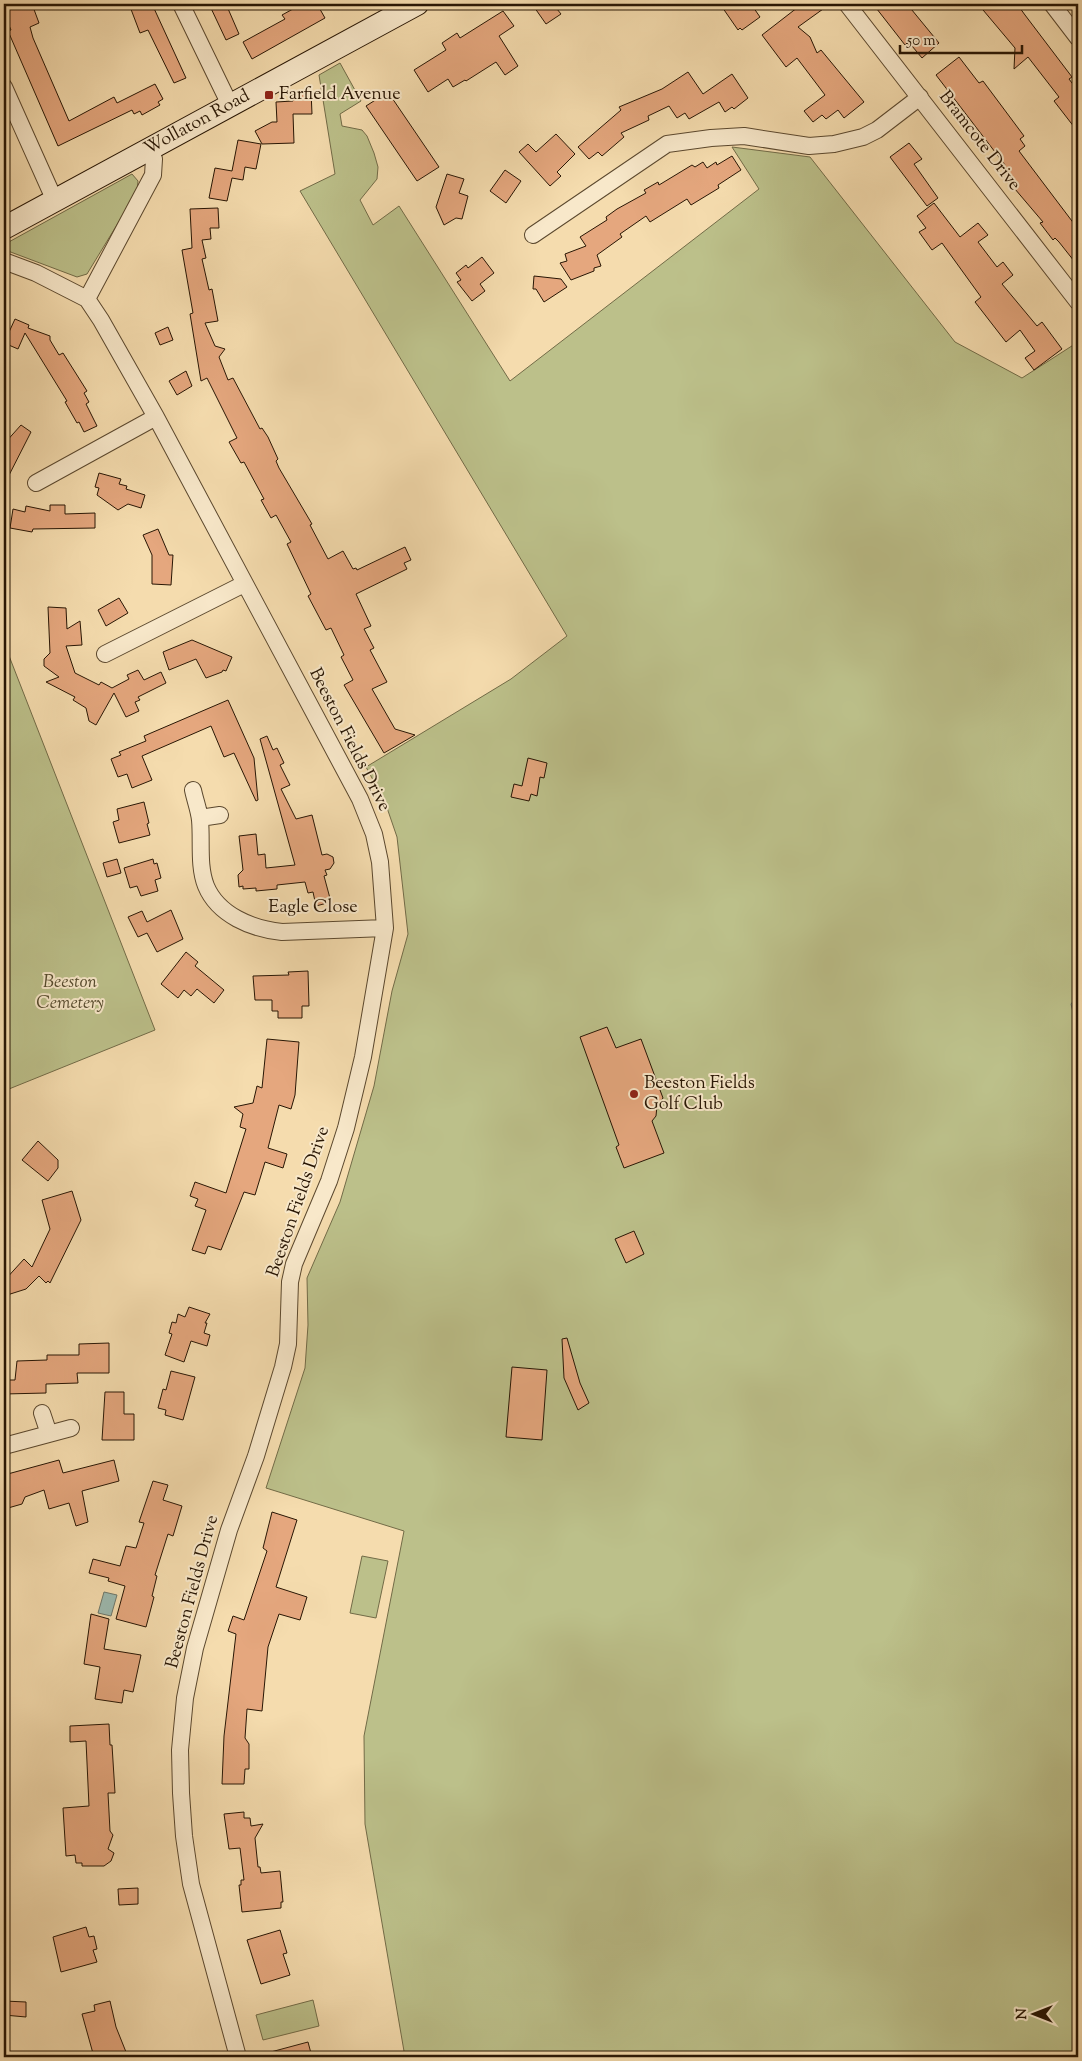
<svg xmlns="http://www.w3.org/2000/svg" width="1082" height="2061" font-family="'Sorts Mill Goudy',serif">
<style>
.green{fill:#bcc08a;stroke:#726b47}
.water{fill:#9dbab0;stroke:#6e786b}
.building{fill:#e5a77e;stroke:#281604}
.lines{fill:none;stroke-linecap:round;stroke-linejoin:round}
.minor-casing{stroke:#5b482e;stroke-width:18}
.secondary-casing{stroke:#281604;stroke-width:24}
.minor{stroke:#f8e8ca;stroke-width:16}
.secondary{stroke:#f8e8ca;stroke-width:22}
.poi-dot{fill:#8f2418;stroke:#f8e8ca;stroke-width:2}
.labels{text-anchor:middle;dominant-baseline:central;stroke-width:4;stroke-linejoin:round;paint-order:stroke}
.poi-label{font-size:18px;fill:#281604;stroke:#f8e8ca;text-anchor:start}
.street-label{font-size:18px;fill:#281604;stroke:#f8e8ca}
.park-label{font-size:18px;font-style:italic;fill:#54492c;stroke:#f8e8ca}
</style>
<rect width="100%" height="100%" fill="#f5dcae"/>
<filter id="stains"><feTurbulence type="fractalNoise" baseFrequency=".004" numOctaves="4"/><feColorMatrix values="0 0 0 0 .2 0 0 0 0 .09 0 0 0 0 .02 0 0 0 .5 -.17"/></filter>
<radialGradient id="worn" r=".72"><stop offset=".6" stop-color="#630" stop-opacity="0"/><stop offset="1" stop-color="#630" stop-opacity=".3"/></radialGradient>
<path class="green" d="M340,63L361,101L340,114L342,126L362,130L367,136L374,153L378,167L377,179L360,200L373,225L399,206L510,381L759,189L732,147L810,157L955,342L1022,378L1078,342V2057H405L365,1824L364,1736L404,1531L266,1488L305,1368L308,1325L307,1278L340,1202L374,1086L392,991L408,934L397,837L385,802L366,767L511,679L567,636L300,191L335,174L319,75Z
M132,174L138,181L137,192L87,274L77,277L8,251L7,243Z
M4,643L155,1030L4,1091Z
M362,1556L388,1561L376,1618L350,1613Z
M313,2000L319,2026L263,2040L256,2015Z"/>
<path class="water" d="M1078,995V1034L1071,1004Z
M104,1592L117,1595L111,1616L98,1613Z"/>
<path class="building" d="M4,4H32L39,23L30,27L33,38L69,121L114,97L117,103L155,84L163,99L158,102L160,105L142,115L140,111L134,114L132,110L58,146L8,31L11,30L4,14Z
M129,4H152L186,78L174,83L148,30L140,33Z
M209,4H226L239,34L226,40Z
M302,4H317L325,18L252,59L243,42L285,19L282,15Z
M532,4H553L561,14L546,24Z
M720,4H751L760,17L742,30L740,28L738,30Z
M802,4H830L798,27L810,37L817,53L821,50L864,102L844,118L838,110L826,119L822,115L813,122L804,111L825,95L797,58L786,67L762,35Z
M873,4H907L939,43L922,58L912,46L911,47L907,43L905,45Z
M978,4H1017L1025,15L1072,77L1069,79L1078,91V132L1054,101L1059,97L1028,57L1014,69L1015,48Z
M503,11L514,26L499,36L518,66L505,75L496,62L466,81L465,80L453,87L448,79L428,92L414,70L446,50L442,43L457,33L460,38Z
M959,57L979,83L983,81L1024,136L1020,139L1025,146L1019,151L1078,229V266L1059,242L1055,238L1053,240L1040,223L1043,222L1009,182L1012,181L1010,176L1003,166L1005,165L936,75Z
M688,72L703,94L732,74L748,98L734,109L732,107L725,112L719,102L689,119L685,113L677,118L669,106L648,116L649,120L621,133L624,137L602,156L598,152L589,159L578,147L621,110L619,107L662,89Z
M311,91L312,114H293L294,143L262,144L255,131L272,122H277L276,102L293,101V92Z
M388,92L439,167L417,181L366,106Z
M556,134L575,154L557,172L561,176L550,186L519,152L528,144L536,152Z
M238,140L261,144L256,169L245,167L243,180L232,178L227,201L209,198L215,168L232,171Z
M909,143L922,159L914,164L938,198L927,206L890,157Z
M732,156L741,170L718,185L719,188L691,205L687,199L650,222L646,216L620,234L622,237L597,255L601,266L594,268V271L571,280L560,263L567,261L565,254L586,246L580,237L607,220L606,217L617,209L646,193L644,190L658,182L659,185L692,165L695,167L703,162L707,168L716,162L717,165Z
M505,170L521,181L506,203L490,191Z
M447,174L464,179L459,193L468,196L462,219L456,218L444,225L436,207Z
M934,203L960,237L978,223L988,235L978,242L997,267L1003,262L1013,275L1002,284L1037,326L1042,322L1062,349L1034,370L1025,358L1035,351L1020,330L1006,342L975,302L981,297L942,243L932,250L919,232L926,228L917,216Z
M218,208L219,228H210L211,239L202,240L206,258L202,259L209,290L212,289L218,321L205,323L215,346L225,349L219,357L228,380L233,378L260,429L262,428L268,437L278,459L276,461L279,468L312,524L310,525L328,559L343,551L353,569L356,568L357,570L405,547L411,560L404,563L407,569L356,594L371,626L364,629L374,648L370,650L387,682L372,689L395,729L415,735L384,753L344,685L353,680L341,657L344,655L331,628L326,630L308,596L311,594L287,544L291,542L276,515L271,518L261,500L264,499L244,462L241,463L229,442L237,438L207,378L201,381L190,314L193,313L182,250L192,248L190,209Z
M482,257L494,273L480,284L485,291L472,301L457,282L461,280L456,273L466,265L468,268Z
M534,276L561,279L567,287L544,302L536,289H533Z
M15,319L29,325L28,328L50,336V340L59,355L63,353L87,391L84,393L89,402L86,404L97,426L84,432L79,422L77,423L65,402L67,401L25,333L18,349L4,343Z
M168,327L173,340L160,345L155,333Z
M186,371L192,386L177,395L169,381Z
M21,425L31,432L4,485V444Z
M99,473L121,479L119,484L127,486L126,489L145,495L141,508L128,504L118,510L97,495L99,488L95,487Z
M50,505H65V514L95,513V528L33,529L32,532L10,528L13,509L25,512L26,506L50,511Z
M158,529L169,555H173L171,585L152,584V555L143,535Z
M119,598L128,613L106,626L98,610Z
M48,607L66,608L67,629L80,621L82,645L66,646L75,673L99,685L101,682L112,688L129,679L127,675L138,670L144,680L161,672L166,683L138,697L140,700L135,702L139,711L126,717L114,693L96,725L89,721L86,708L73,700L75,697L46,682L59,677L44,666V659L50,653Z
M192,640L232,657L226,671L223,670L222,672L206,678L196,659L169,670L163,652Z
M228,700L254,758L258,800L256,801L234,753L224,757L211,726L142,756L152,780L132,788L127,774L118,777L111,759L121,755L119,752L146,741L144,736Z
M267,736L273,750L277,748L284,763L280,765L290,785L281,789L296,819L312,815L322,855L327,854L333,857L334,863L330,869L325,870L327,875L324,876L331,902L316,906L313,892L308,893L305,882L277,885V889L256,891V888L243,889V886L239,887L238,875L243,870L239,836L256,834L258,855L265,854L266,868L295,865L260,739Z
M528,758L547,763L544,778L540,777L537,796L531,794L529,801L511,797L514,784L522,786Z
M144,802L149,823L147,824L150,835L119,843L113,822L119,820L117,809Z
M117,859L121,873L107,877L103,863Z
M153,859L154,864L157,863L161,878L155,880L158,891L141,896L137,886L130,888L124,868Z
M171,910L183,939L157,952L147,933L138,937L128,917L142,911L147,922Z
M186,952L198,962L195,966L224,990L214,1003L197,989L191,996L184,990L178,998L161,984Z
M308,971L309,1006H302V1018H278V1011H272V1000H255L253,976L289,975L288,972Z
M607,1027L616,1048L641,1039L663,1098L657,1106L656,1116L652,1121L664,1153L624,1168L616,1147L619,1145L580,1037Z
M267,1039L299,1042L295,1095L291,1109L279,1105L268,1148L287,1154L283,1168L265,1162L255,1195L244,1192L221,1250L208,1246L205,1254L192,1250L206,1210L195,1206L198,1199L190,1196L195,1182L226,1193L246,1129L240,1127L243,1114L234,1107L253,1103L257,1086L262,1088Z
M38,1141L58,1160V1168L48,1181L22,1160Z
M72,1191L81,1220L50,1283L48,1281L46,1283L39,1276L26,1289L4,1296V1281L24,1259L32,1267L50,1229L42,1200Z
M634,1231L644,1254L626,1263L615,1239Z
M189,1307L210,1314L205,1323H207L204,1333L210,1335L207,1346L191,1341L184,1362L165,1355L172,1334L169,1333L172,1322L176,1323L178,1314L185,1317Z
M567,1338L580,1383L589,1403L578,1410L564,1378L562,1339Z
M109,1343V1373H77L78,1383L46,1384V1393L4,1394V1380H15L17,1361L47,1360V1355H79V1344Z
M512,1367L547,1370L542,1440L506,1437Z
M171,1371L195,1377L183,1420L165,1415L166,1410L158,1408L163,1389L166,1390Z
M105,1392H124V1414H134V1440H102Z
M59,1460L63,1473L114,1460L119,1481L82,1491L88,1522L76,1526L69,1503L49,1509L44,1490L25,1497L22,1504L8,1508V1505L4,1506V1475Z
M153,1481L168,1485L163,1500L182,1506L173,1536L168,1534L155,1575L157,1576L152,1596L154,1597L146,1627L116,1619L125,1586L108,1581L109,1578L89,1573L93,1559L120,1566L126,1546L136,1548L144,1523L139,1522Z
M272,1512L297,1520L276,1587L307,1597L300,1620L279,1614L268,1647L262,1711L247,1709L245,1738L249,1744V1769H245L244,1784H222L224,1736L236,1634L228,1631L233,1616L244,1620L267,1551L263,1548Z
M91,1614L109,1619L104,1649L141,1655L133,1692L124,1690L122,1703L95,1699L100,1667L84,1664Z
M109,1724L110,1745H112L115,1793H108L110,1831L113,1835L108,1849L114,1853L111,1861L104,1866H82V1863H76L75,1855L66,1856L63,1808L89,1806L86,1741L70,1742V1726Z
M244,1812V1818H250L251,1826L263,1824L255,1838L258,1867H260L261,1873L280,1871L283,1902H281V1908L242,1912L239,1885H241V1880H244L240,1848L229,1849L224,1814Z
M138,1888V1904L119,1905L118,1889Z
M86,1927L89,1937L94,1936L97,1949L93,1950L97,1962L61,1972L53,1937Z
M280,1930L287,1953L283,1954L290,1975L261,1984L247,1940Z
M4,2001L26,2002V2017L4,2015Z
M110,2001L116,2027L128,2057H94L82,2014L95,2011L94,2005Z
M308,2042L312,2057H267V2053Z"/>
<g class="lines">
<g class="minor-casing">
<path id="minor" d="M181,4L230,105
M847,4L1078,302
M1052,4L1078,38
M4,87L55,201
M533,235L667,144L711,138L744,136L809,146L834,144L863,137L877,130L920,97
M4,261L36,273L87,299L101,320L156,417L360,799L374,834L380,862L385,928L363,1057L346,1128L329,1181L294,1264L290,1282L288,1344L283,1367L256,1456L229,1530L195,1648L185,1698L180,1750L181,1793L184,1836L191,1884L238,2057
M87,299L153,175L154,159L149,148
M36,483L156,417
M105,654L244,584
M193,790C195,800 199,810 200,820C202,841 198,866 206,886C218,915 252,929 282,932L385,928
M200,818L220,815
M42,1413L49,1434
M4,1446L71,1428"/>
</g>
<g class="secondary-casing">
<g id="secondary">
<path id="s1" d="M4,228L417,4"/>
</g>
</g>
<use href="#minor" class="minor"/>
<use href="#secondary" class="secondary"/>
</g>
<g class="poi-dot">
<rect x="264" y="90" width="10" height="10" rx="2.5"/>
<circle cx="634" cy="1094" r="5"/>
</g>
<g class="labels">
<g class="poi-label">
<text x="279" y="95">Farfield Avenue</text>
<text x="644" y="1084">Beeston Fields<tspan x="644" dy="21">Golf Club</tspan></text>
</g>
<g class="street-label">
<text stroke="none"><textPath href="#s1" startOffset="220">Wollaton Road</textPath></text>
<text transform="translate(979 141) rotate(52)">Bramcote Drive</text>
<text transform="translate(349 740) rotate(63)">Beeston Fields Drive</text>
<text x="313" y="908">Eagle Close</text>
<text transform="translate(299 1202) rotate(-71)">Beeston Fields Drive</text>
<text transform="translate(193 1592) rotate(-75)">Beeston Fields Drive</text>
</g>
<g class="park-label">
<text x="70" y="983">Beeston<tspan x="70" dy="21">Cemetery</tspan></text>
</g>
</g>
<rect width="1082" height="2061" fill="none" stroke="#f5dcae" stroke-width="20"/>
<rect x="5" y="5" width="1072" height="2051" fill="none" stroke="#281604" stroke-width="2.5"/>
<rect x="10" y="10" width="1062" height="2041" fill="none" stroke="#281604"/>
<g transform="translate(1034 2014) rotate(270)" stroke="#f8e8ca" stroke-width="4" paint-order="stroke">
<path d="M0-4L9 19L0 12L-9 19Z" fill="#281604"/>
<text y="-8" font-size="14" font-weight="bold" text-anchor="middle" fill="#281604">N</text>
</g>
<path d="M900 45v8h122v-8" fill="none" stroke="#281604" stroke-width="2.5"/>
<text x="907" y="45" font-size="15" fill="#281604" stroke="#f8e8ca" stroke-width="4" paint-order="stroke">50 m</text>
<rect width="100%" height="100%" filter="url(#stains)"/>
<rect width="100%" height="100%" fill="url(#worn)"/>
</svg>
